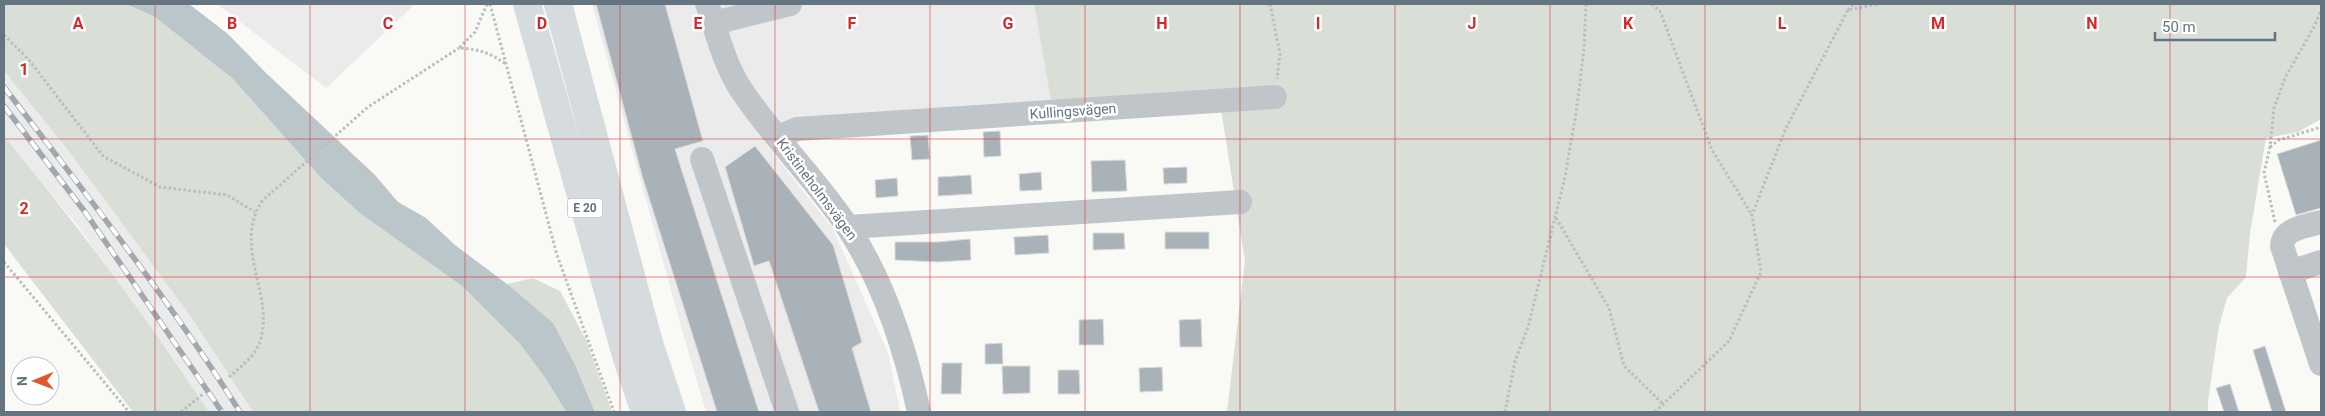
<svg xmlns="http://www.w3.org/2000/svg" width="2325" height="416" font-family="Roboto,sans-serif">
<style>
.built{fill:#eaebea}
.green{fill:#d9ded6}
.water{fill:#bbc6cb}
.building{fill:#a9b2b8;stroke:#dbdbd9}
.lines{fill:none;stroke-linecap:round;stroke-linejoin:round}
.path{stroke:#babec1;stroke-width:3;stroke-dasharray:2.5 2.5;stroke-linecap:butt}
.minor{stroke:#c0c5c9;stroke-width:24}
.highway{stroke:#d6dbde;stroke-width:28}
.rail-casing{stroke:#a1a9ae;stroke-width:5.5}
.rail{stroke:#fff;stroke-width:4;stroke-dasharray:11;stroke-linecap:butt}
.grid{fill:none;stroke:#d62828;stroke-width:1;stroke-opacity:0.55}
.labels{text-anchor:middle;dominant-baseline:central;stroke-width:5;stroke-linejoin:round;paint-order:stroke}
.shield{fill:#fff;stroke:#929ea7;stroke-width:1}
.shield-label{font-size:12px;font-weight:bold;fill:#647581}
.street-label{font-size:14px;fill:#647581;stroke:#fff}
.grid-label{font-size:16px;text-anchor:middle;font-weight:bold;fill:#d62828;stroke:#fff;stroke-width:5;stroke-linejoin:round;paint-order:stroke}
</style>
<rect width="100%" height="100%" fill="#f9f9f6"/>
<path class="built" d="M217,4H415L326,88Z
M592,4H1034L1052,107L805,126L764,141L833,229L888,353L900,412H706L682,330Z
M4,71L68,150L191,317L253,412H209L180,368L77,225L4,136Z"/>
<path class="green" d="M4,4H126L155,17L233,79L321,178L361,214L462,286L520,344L546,379L566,412H253L191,317L68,150L4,71Z
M1034,4H2321V119L2298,132L2266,138L2250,233L2246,277L2227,298L2219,326L2208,401V412H1227L1245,261L1220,103L1052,107Z
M4,136C77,225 146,316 209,412H133L4,244Z
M533,278L560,291L586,340L612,412H595L576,367L507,284Z"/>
<path class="water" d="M126,4H189L228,34L266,73L375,175L398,202L426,218L455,245L507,284L553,323L576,367L595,412H566L546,379L520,344L462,286L361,214L321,178L233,79L155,17Z"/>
<path class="building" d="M596,4H665L703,141L675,149L759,412H717L643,179Z
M1000,131L1001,156L984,157L983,132Z
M928,135L930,159L912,160L910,136Z
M2321,140V208L2296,215L2277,154Z
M755,146L833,245L862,342L852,348L871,412H819L769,261L754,266L725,167Z
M1125,160L1127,191L1092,192L1091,161Z
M1187,167V183L1164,184L1163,168Z
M1041,172L1042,190L1020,191L1019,174Z
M971,175L972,194L938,196V177Z
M897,178L898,196L876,198L875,180Z
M1165,232H1209V249H1165Z
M1093,233H1124L1125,249L1093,250Z
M1048,235L1049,253L1015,255L1014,237Z
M970,239L971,260L938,262L895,260V242H937Z
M1103,319L1104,345H1079V320Z
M1201,319L1202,347H1180L1179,320Z
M1002,343L1003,364H985V344Z
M2265,346L2286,412H2272L2253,350Z
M942,363H962L961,394H941Z
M1002,366H1030V393L1003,394Z
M1162,367L1163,391L1140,392L1139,368Z
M1058,370H1079L1080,394H1058Z
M2230,384L2239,412H2224L2216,388Z"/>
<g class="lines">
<path class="path" d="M487,4L475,32L459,48C479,49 490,53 506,64
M490,4L557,255L614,412
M1270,4L1280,54L1277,79
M1652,4L1660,11L1712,150L1752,215
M1848,10L1854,4
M4,35L29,60L103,156L160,187L227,195L255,212
M2270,147L2279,140L2321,127
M1556,218L1609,308L1624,366L1663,404
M2275,222L2264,173L2270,147L2274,108L2285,78L2314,27L2321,10
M4,262L129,412
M229,377C238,369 249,361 256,350C282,304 229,248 263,200L368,107L459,48
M181,412L203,394
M1505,412L1515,361L1528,327L1565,177L1577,107L1584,48L1586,4
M1655,412L1729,341L1761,272L1752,215L1786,128L1848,10L1879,4"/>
<path class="minor" d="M707,4C717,32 724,63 740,88C772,137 815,178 847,226C884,282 905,347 919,412
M714,23L790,4
M778,137L797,129L1275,97
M702,159L787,412
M2321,222C2307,226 2283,228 2282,246L2321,364
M848,227L1240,202
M2290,272L2321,262"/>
<path class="highway" d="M527,4L626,355L645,412
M558,4L649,343L672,412"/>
<g class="rail-casing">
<path id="rail" d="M4,87C85,193 169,299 240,412
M4,106L85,212L222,412"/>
</g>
<use href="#rail" class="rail"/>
</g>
<path class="grid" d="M155,4V412M310,4V412M465,4V412M620,4V412M775,4V412M930,4V412M1085,4V412M1240,4V412M1395,4V412M1550,4V412M1705,4V412M1860,4V412M2015,4V412M2170,4V412M4,139H2321M4,277H2321"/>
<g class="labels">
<rect class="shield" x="567.5" y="198.5" width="35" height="19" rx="4"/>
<g class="shield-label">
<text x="585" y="208">E 20</text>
</g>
<g class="street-label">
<text transform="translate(1073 111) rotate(-4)">Kullingsvägen</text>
<text transform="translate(817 189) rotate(53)">Kristineholmsvägen</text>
</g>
</g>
<g class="grid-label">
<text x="78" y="29">A</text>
<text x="232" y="29">B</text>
<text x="388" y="29">C</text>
<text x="542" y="29">D</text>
<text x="698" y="29">E</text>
<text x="852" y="29">F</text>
<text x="1008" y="29">G</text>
<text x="1162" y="29">H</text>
<text x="1318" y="29">I</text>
<text x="1472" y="29">J</text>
<text x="1628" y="29">K</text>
<text x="1782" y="29">L</text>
<text x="1938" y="29">M</text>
<text x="2092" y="29">N</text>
<text x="24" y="75">1</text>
<text x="24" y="214">2</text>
</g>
<rect width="2325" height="416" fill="none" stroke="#647581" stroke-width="10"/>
<g transform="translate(35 381) rotate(269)"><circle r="24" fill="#ffffff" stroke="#c1c8cd"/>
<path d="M0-4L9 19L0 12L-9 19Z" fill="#e0572f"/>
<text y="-8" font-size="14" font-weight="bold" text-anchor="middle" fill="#647581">N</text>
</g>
<path d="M2155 32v8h120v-8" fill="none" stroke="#647581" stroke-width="2.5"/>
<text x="2162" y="32" font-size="15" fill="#647581" stroke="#ffffff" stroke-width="4" paint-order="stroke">50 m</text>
</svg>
